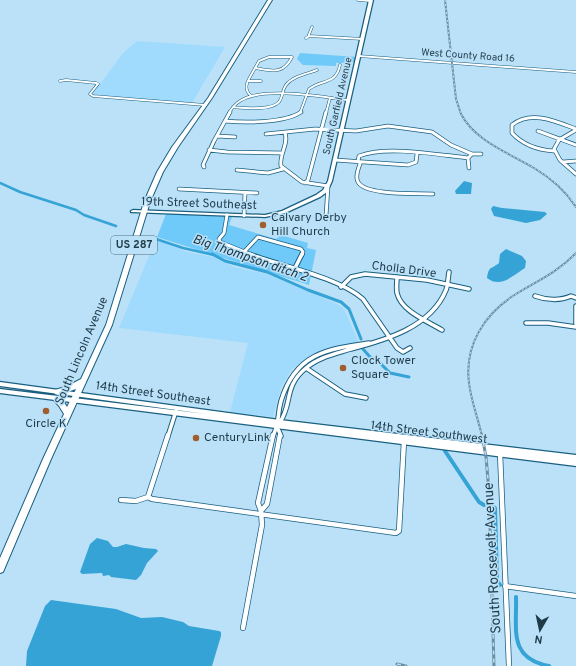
<svg xmlns="http://www.w3.org/2000/svg" width="576" height="666" font-family="Overpass,sans-serif">
<style>
.built{fill:#a0dbfd}
.green{fill:#6fc9f9}
.water{fill:#35a3d6}
.lines{fill:none;stroke-linecap:round;stroke-linejoin:round}
.canal-far2{stroke:#35a3d6;stroke-width:2.5}
.canal-far1{stroke:#35a3d6;stroke-width:3}
.canal{stroke:#35a3d6;stroke-width:4}
.street-far3-casing{stroke:#195f80;stroke-width:3}
.street-far2-casing{stroke:#195f80;stroke-width:4.5}
.street-far1-casing{stroke:#195f80;stroke-width:5.5}
.street-casing{stroke:#195f80;stroke-width:6}
.secondary-casing{stroke:#195f80;stroke-width:2.5}
.highway-casing{stroke:#195f80;stroke-width:2}
.street-far3{stroke:#fff;stroke-width:2}
.street-far2{stroke:#fff;stroke-width:3}
.street-far1{stroke:#fff;stroke-width:3.5}
.street{stroke:#fff;stroke-width:4.5}
.secondary{fill:#fff;fill-rule:evenodd}
.highway{fill:#fff;fill-rule:evenodd}
.rail-far1-casing{stroke:#6c8ea1;stroke-width:2}
.rail-casing{stroke:#6c8ea1;stroke-width:3}
.rail-far1{stroke:#bae1f8;stroke-width:1;stroke-dasharray:2;stroke-linecap:butt}
.rail{stroke:#bae1f8;stroke-width:1.5;stroke-dasharray:4;stroke-linecap:butt}
.poi-dot{fill:#a05d2d;stroke:#bae1f8;stroke-width:1.5}
.labels{text-anchor:middle;dominant-baseline:central;stroke-width:3;stroke-linejoin:round;paint-order:stroke}
.far-street-label{font-size:10px;fill:#1f3b4a;stroke:#bae1f8}
.shield{fill:#bae1f8;stroke:#4e6d7e;stroke-width:1}
.shield-label{font-size:11px;font-weight:bold;fill:#1f3b4a}
.street-label{font-size:12px;fill:#1f3b4a;stroke:#bae1f8}
.poi-label{font-size:12px;fill:#1f3b4a;stroke:#bae1f8;text-anchor:start}
.water-label{font-size:13px;font-style:italic;fill:#1c333f;stroke:#bae1f8}
.near-street-label{font-size:14px;fill:#1f3b4a;stroke:#bae1f8}
</style>
<rect width="100%" height="100%" fill="#bae1f8"/>
<path class="built" d="M137,41L225,47L192,103L92,95L123,53Z
M156,239L187,252L213,257L234,267L267,274L339,305L344,309L359,343L330,347L312,354L292,369L281,388L273,417L230,412L248,343L119,328Z"/>
<path class="green" d="M300,53L357,57L356,62H344L343,63H336V66L303,65L297,59Z
M166,214L232,217L229,225L276,239L281,235L308,243L307,248L316,250L309,285L157,237Z"/>
<path class="water" d="M464,181L472,183L471,194H456L455,191Z
M493,206L502,208L545,212L547,214L540,220L526,223L494,216L491,209Z
M506,249L522,256L526,261L525,268C513,275 501,289 487,278C489,265 491,270 499,263L500,254Z
M97,538L108,541L113,547H117L126,544L144,548L156,549L158,551L147,563L141,575L136,580L111,577L109,575L103,576L102,573L82,574L80,572L90,544Z
M51,600L116,609L141,618L162,617L183,622L189,626L219,631L221,632V636L212,666H26L27,651L45,606Z"/>
<g class="lines">
<path class="canal-far2" d="M0,183L20,192L76,210L84,215L116,226
M156,239L183,248L214,255"/>
<path class="canal-far1" d="M212,254L225,261L267,272L308,290L341,302L349,309L361,339
M363,349L370,357L380,363L390,373L409,377"/>
<path class="canal" d="M445,451L479,502L484,505
M491,506L495,508L497,581L500,585
M516,597C517,630 508,658 549,666"/>
<g class="street-far3-casing">
<path id="street-far3" d="M358,0L371,1
M309,36L363,39
M306,38L308,37L312,27
M359,56L576,72
M269,57H292C283,75 272,71 255,68L259,61Z
M60,81L66,80L96,83L98,84L90,94L93,96L205,105
M248,81H261
M251,96C241,87 250,78 255,68
M233,107C244,108 271,111 279,102C283,97 282,90 286,85C293,76 307,74 317,70
M229,113C232,108 235,104 240,101C263,86 321,97 348,100
M300,113L309,89C322,79 336,85 340,65
M326,113L330,98"/>
</g>
<g class="street-far2-casing">
<path id="street-far2" d="M225,121C245,123 285,123 301,112
M576,130L559,140L554,149L560,160L576,174
M538,131L576,145
M285,133C289,144 279,154 281,166L302,182L328,186L326,216
M266,134L315,129L356,131L388,126L432,132L451,145L472,154
M217,136L235,137
M209,150L227,152L282,153
M554,151C538,150 523,145 512,133V125C531,110 555,121 576,129
M468,158L469,168
M335,160L408,165L416,162L417,154
M563,162L576,161
M204,167L203,165L214,141L230,112
M237,170L268,173L283,169
M305,183L308,180L326,112
M179,189L257,193
M433,194C418,193 366,196 358,182C355,177 358,169 360,164L358,161L359,156C386,145 439,155 468,158L472,154H481
M227,215L224,233L219,239L220,242L252,255
M244,216L245,193
M244,252L258,237L301,249L303,252L302,255"/>
</g>
<g class="street-far1-casing">
<path id="street-far1" d="M249,254C281,266 338,277 363,299L397,348L403,352L410,348
M295,268L302,254
M397,277C397,282 396,288 397,293C401,311 427,321 442,330
M341,287L351,277L365,274L427,280L469,289
M535,296C546,300 560,301 571,296L576,298
M576,306V324
M526,323H548L576,327
M306,368L345,394L366,398
M280,422C293,403 283,387 306,368C319,357 335,354 351,349C386,340 431,327 446,290C448,285 448,278 449,272
M278,429L281,436
M168,436L176,411
M273,436C280,421 277,415 281,401C295,354 326,349 369,343"/>
</g>
<g class="street-casing">
<path id="street" d="M500,453L509,666
M148,497L152,499L396,533L399,531L404,441
M148,497L168,435
M121,500L136,501L148,497
M261,511L267,504L280,435
M505,586L576,596
M243,628L262,525L261,511L258,503L273,435"/>
</g>
<g class="secondary-casing">
<path id="secondary" d="M369,0H373L332,181L327,192L320,197L285,213L265,217L131,212V211L133,210L265,215L282,211L316,195L323,190L328,181Z
M0,382L280,420L576,455V466L0,393V389L206,414L0,386Z"/>
</g>
<g class="highway-casing">
<path id="highway" d="M268,0H272L212,98L178,147L163,172L150,202L112,325L51,459L3,572L0,573V558L43,459L64,414L59,406L52,398L53,396C60,394 64,402 67,407L76,389L58,395L55,394L54,392L55,390L68,386L81,379L106,325L144,202L157,172L172,147L208,98Z"/>
</g>
<use href="#street-far3" class="street-far3"/>
<use href="#street-far2" class="street-far2"/>
<use href="#street-far1" class="street-far1"/>
<use href="#street" class="street"/>
<use href="#secondary" class="secondary"/>
<use href="#highway" class="highway"/>
<g class="rail-far1-casing">
<path id="rail-far1" d="M445,0L456,99C458,104 459,109 461,114C475,141 509,153 534,168C551,178 565,190 576,207
M482,436C478,418 471,401 469,383C464,345 485,313 516,294C537,281 558,272 576,253"/>
</g>
<g class="rail-casing">
<path id="rail" d="M482,435L486,457L489,491L494,666
M397,664L406,666"/>
</g>
<use href="#rail-far1" class="rail-far1"/>
<use href="#rail" class="rail"/>
</g>
<g class="poi-dot">
<circle cx="263" cy="225" r="4"/>
<circle cx="343" cy="368" r="4"/>
<circle cx="46" cy="411" r="4"/>
<circle cx="196" cy="438" r="4"/>
</g>
<g class="labels">
<g class="far-street-label">
<text transform="translate(468 56) rotate(4)">West County Road 16</text>
<text transform="translate(338 106) rotate(-77)">South Garfield Avenue</text>
</g>
<rect class="shield" x="111" y="236" width="46" height="18" rx="3"/>
<g class="shield-label">
<text x="134" y="245">US 287</text>
</g>
<g class="street-label">
<text transform="translate(199 204) rotate(2)">19th Street Southeast</text>
<text transform="translate(404 270) rotate(7)">Cholla Drive</text>
<text transform="translate(82 351) rotate(-67)">South Lincoln Avenue</text>
<text transform="translate(153 394) rotate(8)">14th Street Southeast</text>
<text transform="translate(429 433) rotate(7)">14th Street Southwest</text>
</g>
<g class="poi-label">
<text x="271" y="218">Calvary Derby<tspan x="271" dy="14">Hill Church</tspan></text>
<text x="351" y="361">Clock Tower<tspan x="351" dy="14">Square</tspan></text>
<text x="46" y="424" text-anchor="middle">Circle K</text>
<text x="204" y="438">CenturyLink</text>
</g>
<g class="water-label">
<text transform="translate(250 259) rotate(19)">Big Thompson ditch 2</text>
</g>
<g class="near-street-label">
<text transform="translate(493 558) rotate(-93)">South Roosevelt Avenue</text>
</g>
</g>
<g transform="translate(540 630) rotate(189)" stroke="#bae1f8" stroke-width="3" paint-order="stroke">
<path d="M0-3L7 15L0 10L-7 15Z" fill="#1f3b4a"/>
<text y="-6" font-size="11" font-weight="bold" text-anchor="middle" fill="#1f3b4a">N</text>
</g>
</svg>
